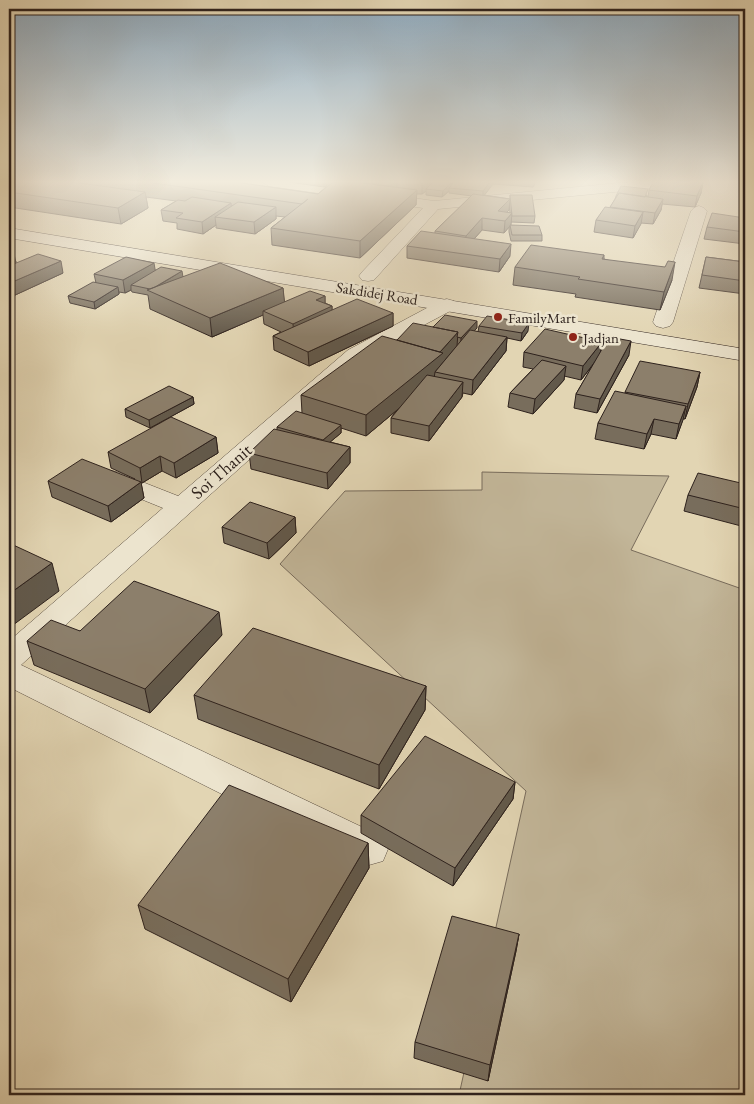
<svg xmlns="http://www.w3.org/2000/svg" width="754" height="1104" font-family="'EB Garamond',serif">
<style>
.green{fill:#c3b79a;stroke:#786c5c}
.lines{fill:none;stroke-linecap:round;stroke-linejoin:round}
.minor-casing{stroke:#5b4f42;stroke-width:1}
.secondary-casing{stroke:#2e221d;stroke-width:1}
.minor{fill:#ece4ce;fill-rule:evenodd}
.secondary{fill:#ece4ce;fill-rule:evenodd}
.wall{fill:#786d5c;stroke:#2e221d;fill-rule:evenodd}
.shaded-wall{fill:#62594b;stroke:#2e221d}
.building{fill:#8c7f6b;stroke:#2e221d}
.poi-dot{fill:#8f2418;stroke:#ece4ce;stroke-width:2}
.labels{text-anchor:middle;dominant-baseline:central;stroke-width:5;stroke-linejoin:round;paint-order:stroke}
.far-street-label{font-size:15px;fill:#2e221d;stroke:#ece4ce}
.far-poi-label{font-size:15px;fill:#2e221d;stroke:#ece4ce;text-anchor:start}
.street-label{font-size:18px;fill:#2e221d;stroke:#ece4ce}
</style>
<rect width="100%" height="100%" fill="#e2d5b3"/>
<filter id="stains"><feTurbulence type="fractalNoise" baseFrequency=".004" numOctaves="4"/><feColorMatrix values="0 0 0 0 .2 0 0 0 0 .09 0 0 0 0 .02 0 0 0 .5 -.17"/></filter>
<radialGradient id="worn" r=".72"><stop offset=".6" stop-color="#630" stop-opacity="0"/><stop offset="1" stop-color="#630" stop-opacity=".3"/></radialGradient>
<path class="green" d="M482,472L669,476L631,550L745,590V1095H459L526,791L280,564L345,491L482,490Z"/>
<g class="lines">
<g class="minor-casing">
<path id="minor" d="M262,182H301L434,201L629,182H683L676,186L438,209L374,280L368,281L362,280L359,276L362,272L423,208L269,186Z
M699,206L704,208L707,211L673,322L670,326L663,328L656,326L653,322L691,211L694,208Z
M447,299L454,301L456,305L454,309L362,358L21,665L383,837L388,849L383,861L369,865L355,861L9,687V641L163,508L99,482L96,477L99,472L108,470L117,472L178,496L348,350L440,301Z"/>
</g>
<g class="secondary-casing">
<path id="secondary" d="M9,228L745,349V361L9,238Z"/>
</g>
<use href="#minor" class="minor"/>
<use href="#secondary" class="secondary"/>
</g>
<path class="wall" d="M9,182H235L318,194L326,187V186L324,187L289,182H536L533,187L493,184L484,195L510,199V195L535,216L534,223L511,222L510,225L542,235V241H511L509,232V226L504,233L482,230L474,239L510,256L499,272L407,258V246L435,233V231L472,196L449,193V191L442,197L426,195V191L422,194H416V205L360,258L272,245L271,228L285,217L276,216V219L255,234L216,228V225L203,234L177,229V223L163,221L161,210L176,201L146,197L148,208L121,224L9,207ZM509,202L510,213L507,212L509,210Z
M703,182L701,193L695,207L662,204L661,210L653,224L641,223L633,238L594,232L596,220L610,208L615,199L616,196L647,195V197H648L649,190Z
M745,218V244L704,239L707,227Z
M9,251L17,263L63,273L13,296L9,294Z
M604,255V259L672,280L660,310L575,297L576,294L513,285L515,267Z
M706,257L745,262V294L699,288Z
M155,270L183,277L283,288L284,302L325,296V303L332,306V310L393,313V326L309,366L274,350L273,336L281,332L264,324L263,315L212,337L150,309L148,295L132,292L131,290L125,293L119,292V294L95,309L70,303L68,296L96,283L94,274Z
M479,326L528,331L521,341L507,338L506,351L472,395L463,393L462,397L429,441L391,433V418L396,411L366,436L341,428V433L330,442L350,447V463L328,489L251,469L249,453L277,430V427L302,413L301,395L397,340L433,327L477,328L474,331L478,332Z
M602,342L600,351L629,355L597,413L574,408L576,394L593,365L581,380L564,376V380L533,414L508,407L510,393L533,369L523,367L524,352Z
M700,372L697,387L685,419H683L676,439L651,434L644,449L595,439L598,423L625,393V392Z
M193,397L194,404L150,428L126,417L125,409Z
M216,437L218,453L176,478L162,471L142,483H141L144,498L111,522L52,497L48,481L135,479L111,468L108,452Z
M745,484V527L684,511L688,495Z
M295,517L296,533L269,559L224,543L222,527Z
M80,631L222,635L150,713L34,665L27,641Z
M426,686L425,710L379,789L198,719L194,695Z
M515,782L513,799L453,886L361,833V815Z
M368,843L369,868L291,1002L145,929L138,905Z
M519,934L516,951L488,1081L414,1058L415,1042Z"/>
<path class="shaded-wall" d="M323,182H326V186L324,187Z
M395,182H397V191L390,186Z
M424,182H435L426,189V191L422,194V183Z
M452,182H456L449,188V191L442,197L443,191Z
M490,182H493V184L483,197V191Z
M703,182L701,193L695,207L697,196Z
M417,190L416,205L360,258V241Z
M145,192L148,208L121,224L118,208Z
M510,199L509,210L499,221L498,211Z
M663,199L661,210L653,224L655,213Z
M231,203L232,215L215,217L216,225L203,234L202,222Z
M276,207V219L255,234L254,222Z
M643,212L641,224L633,238L635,226Z
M512,213L511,225L504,233L505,221Z
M482,218V230L466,248V236Z
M511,244L510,256L499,272L500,259Z
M14,254L17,267L9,269V256Z
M61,261L63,273L13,296L10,283Z
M675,262L672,280L660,310L664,292Z
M154,263L156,275L131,285V290L125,293L123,280Z
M182,271L183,277L151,290Z
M118,287L119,294L95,309L94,302Z
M283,288L285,306L263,311V315L212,337L210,318Z
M325,296V309L332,306V319L294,337L293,324L316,300Z
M393,313V326L309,366L308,352Z
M477,321V328L461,345V338Z
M529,323L528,331L521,341L522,333Z
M458,332L457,346L435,372L434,379L366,436V415L439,353Z
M507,337L506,351L472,395L473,380Z
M631,341L629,355L597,413L600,399Z
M602,342L600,355L581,380L583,366Z
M566,366L564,380L533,414L535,399Z
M700,372L697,387L685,419L688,404Z
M463,382L462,397L429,441V426Z
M193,397L194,404L150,428L149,420Z
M686,406L683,420L676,439L679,424Z
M654,419L651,434L644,449L647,434Z
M341,425V433L323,448V440Z
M216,437L218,453L176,478L174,463Z
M350,447V463L328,489L327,473Z
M160,456L162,471L142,483L140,468Z
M141,482L144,498L111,522L108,506Z
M295,517L296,533L269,559L267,543Z
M52,563L59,591L9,628V594Z
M219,612L222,635L150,713L145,689Z
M426,686L425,710L379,789V765Z
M515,782L513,799L453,886L455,868Z
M368,843L369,868L291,1002L288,979Z
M9,904L14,917L9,921Z
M519,934L516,951L488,1081L490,1065Z"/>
<path class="building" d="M9,182H72L145,192L118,208L9,192Z
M147,182H235L318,194L333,182H355L417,190L360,241L271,228L308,199L302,204Z
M365,182H378L376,184Z
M380,182H395L390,186L377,185Z
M433,182H452L443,191L426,189Z
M454,182H490L483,191L449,188Z
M653,182H703L697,196L649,190Z
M621,186L648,189L645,197L619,193L617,196H616Z
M619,193L663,199L655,213L610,207Z
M473,194L510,199L498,211L512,213L505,221L482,218L466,236L435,231Z
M510,195H532L535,216H512Z
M192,197L231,203L202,222L176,218L183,213L161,210L178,200L185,201Z
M238,202L276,207L254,222L215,217Z
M605,207L643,212L635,226L596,220Z
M712,213L745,218V232L707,227Z
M510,225L539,226L542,235H512Z
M421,231L511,244L500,259L407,246Z
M531,245L604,255L602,259L665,267L668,261L675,262L664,292L578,279L580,277L515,267Z
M9,251L14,254L9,256Z
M38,254L61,261L10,283L9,282V266Z
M126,257L154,263L123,280L94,274Z
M706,257L745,262V281L702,275Z
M220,263L283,288L210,318L147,290Z
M161,267L182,271L155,287L150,289L131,285Z
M93,282L118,287L94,302L68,296Z
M310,291L325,296L316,300L332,306L293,324L263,311Z
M357,299L393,313L308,352L273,336Z
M445,315L477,321L461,338L457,337L458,332L433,327Z
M487,316L529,323L522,333L479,326Z
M413,323L458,332L440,352L397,340Z
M545,329L602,342L583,366L524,352Z
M470,330L507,337L473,380L435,372Z
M382,336L443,353L366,415L301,395Z
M609,337L631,341L600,399L576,394Z
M542,360L566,366L535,399L510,393Z
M640,361L700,372L688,404L625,392Z
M427,375L463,382L429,426L391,418Z
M169,386L193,397L149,420L125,409Z
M615,391L686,406L679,424L654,419L647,434L598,423Z
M296,411L341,425L323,440L277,427Z
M171,417L216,437L174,463L160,456L140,468L108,452Z
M274,429L350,447L327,473L249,453Z
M82,459L141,482L108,506L48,481Z
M698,473L745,484V509L688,495Z
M250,502L295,517L267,543L222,527Z
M9,543L52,563L9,594Z
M134,581L219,612L145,689L27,641L51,620L80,631Z
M253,628L426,686L379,765L194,695Z
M425,736L515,782L455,868L361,815Z
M229,785L368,843L288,979L138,905Z
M452,916L519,934L490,1065L415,1042Z"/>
<linearGradient id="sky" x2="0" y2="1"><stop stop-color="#8da9be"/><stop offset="0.54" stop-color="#f2ecdd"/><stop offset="1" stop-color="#f2ecdd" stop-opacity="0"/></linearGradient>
<rect width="754" height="337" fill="url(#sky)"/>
<g class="poi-dot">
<circle cx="498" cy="317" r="5"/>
<circle cx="573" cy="337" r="5"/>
</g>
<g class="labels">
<g class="far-street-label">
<text transform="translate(377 293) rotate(9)">Sakdidej Road</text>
</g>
<g class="far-poi-label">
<text x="508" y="317">FamilyMart</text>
<text x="583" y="337">Jadjan</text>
</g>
<g class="street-label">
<text transform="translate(221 471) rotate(-41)">Soi Thanit</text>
</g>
</g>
<rect width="754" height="1104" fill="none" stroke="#e2d5b3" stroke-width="30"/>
<rect x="10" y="10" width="734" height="1084" fill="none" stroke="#2e221d" stroke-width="2.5"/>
<rect x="15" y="15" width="724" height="1074" fill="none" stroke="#2e221d"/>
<rect width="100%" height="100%" filter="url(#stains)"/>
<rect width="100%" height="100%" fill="url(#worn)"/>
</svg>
